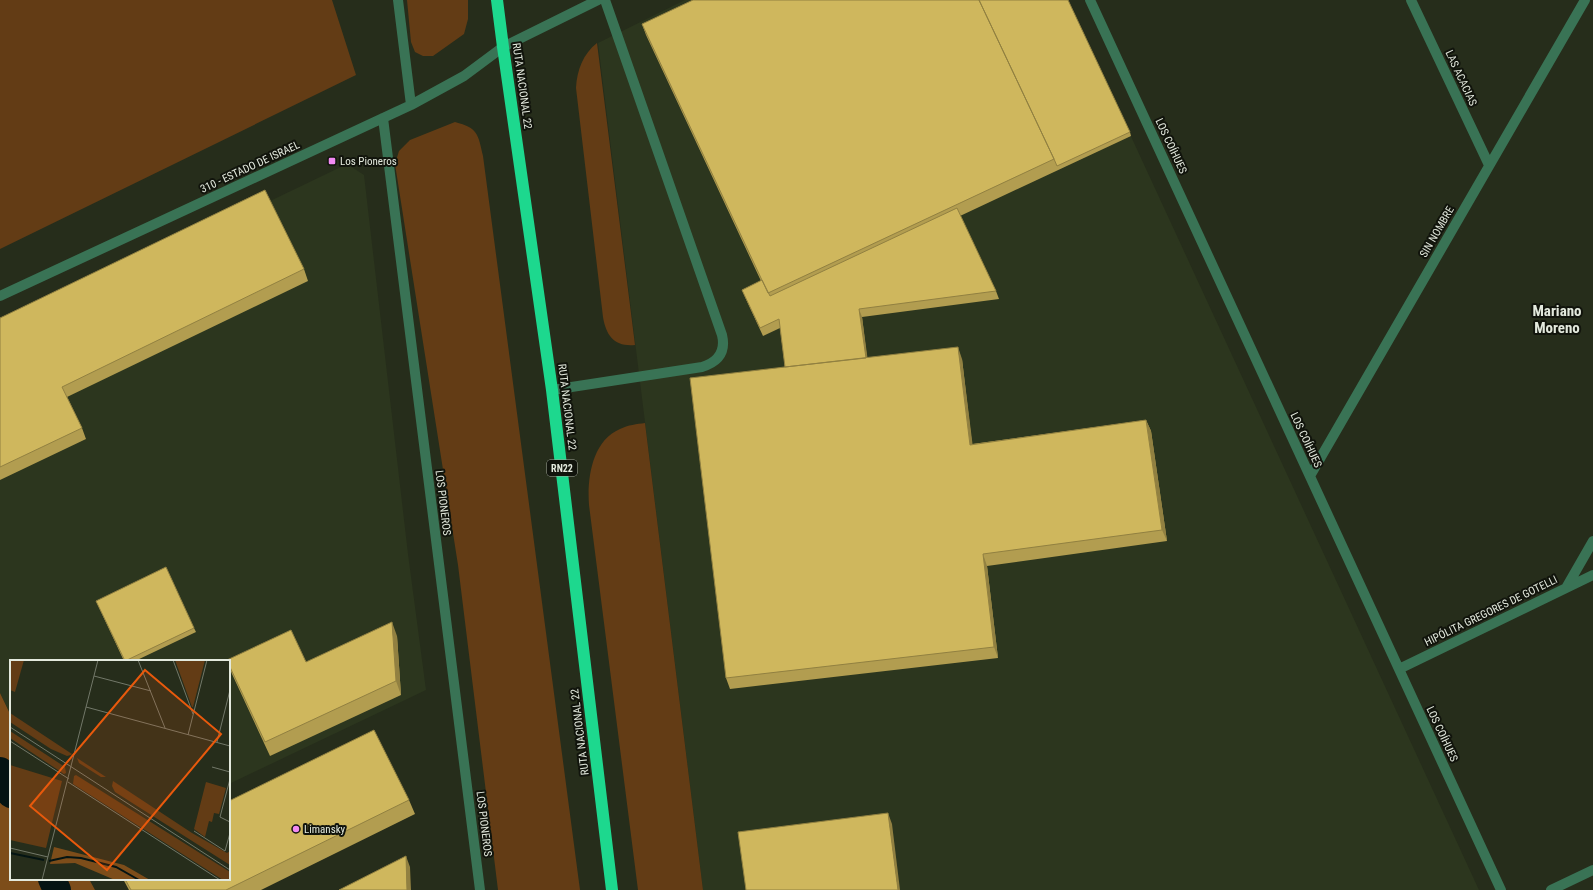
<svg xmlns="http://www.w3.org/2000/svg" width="1593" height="890" font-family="'Roboto Condensed',sans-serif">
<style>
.built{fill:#2c361e}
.green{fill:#633c15}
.forest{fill:#7d4d1a}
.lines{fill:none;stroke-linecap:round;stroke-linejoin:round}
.canal{stroke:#041413;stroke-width:28}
.minor{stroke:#397355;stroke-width:10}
.highway{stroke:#1dd88e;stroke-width:12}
.wall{fill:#b29d50}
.shaded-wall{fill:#918041}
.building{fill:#cfb75d;stroke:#918041}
.poi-dot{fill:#f28af3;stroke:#11140c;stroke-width:1.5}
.labels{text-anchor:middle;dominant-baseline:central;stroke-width:4;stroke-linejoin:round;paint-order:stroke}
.shield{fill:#11140c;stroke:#a4a99e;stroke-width:1}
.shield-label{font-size:10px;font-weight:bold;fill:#e3e9dd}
.street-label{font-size:11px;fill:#e3e9dd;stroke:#11140c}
.poi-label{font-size:11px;fill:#e3e9dd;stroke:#11140c;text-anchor:start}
.district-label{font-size:15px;font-weight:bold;fill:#e3e9dd;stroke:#11140c}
.inset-river{fill:none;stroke:#041413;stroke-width:2}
.inset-road{fill:none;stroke:#727869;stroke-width:1}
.view{fill:#e8590c;fill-opacity:0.15;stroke:#e8590c;stroke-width:2}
.inset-edge{fill:none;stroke:#e3e9dd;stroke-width:2}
</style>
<rect width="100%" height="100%" fill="#262d1b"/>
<path class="built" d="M685,0H1068L1479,890H703L598,43Z
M347,164L364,175L408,554L426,690L229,784V661H11V716L0,693V331Z"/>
<path class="green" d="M0,0H332L356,75L0,249Z
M407,0H468V19L464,34L433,56H423L415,52L411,42Z
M597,43L635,345C615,347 606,336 603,317L576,88C577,70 583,54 597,43Z
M455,122C478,128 478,134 483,156L580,890H498L458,565L395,164L399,151L410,140Z
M645,423L703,890H638L589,505C587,478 592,441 620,429C628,425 637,424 645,423Z"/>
<path class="forest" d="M0,693L11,716V879H89L95,890H0Z"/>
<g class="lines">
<path class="canal" d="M0,771L11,794
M52,879L57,890"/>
<path class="minor" d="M398,0L411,105
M1090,0L1501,890
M1411,0L1489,165
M383,118L480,890
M0,296L411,105L464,76L503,47L598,0
M552,390L702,367C718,362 726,352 722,335L605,0
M1310,476L1585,0
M1566,588L1593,541
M1399,669L1593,575
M1551,890L1593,870"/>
<path class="highway" d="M497,0L503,47L552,390L612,890"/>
</g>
<path class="wall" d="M642,24L1130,132L1131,136L960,216L996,291L999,299L862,317L867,358L962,359L972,444L1146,420L1151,431L1167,541L987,566L998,658L730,689L726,678L785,367L780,328L763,336L745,297L742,290L761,281L646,35Z
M304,269L308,281L67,397L82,428L86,439L0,480V318Z
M96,601L194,628L196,632L135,661H124Z
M397,636L401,695L270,756L232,674L229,666V661L306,662Z
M409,800L415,814L261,890H129L123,879H229Z"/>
<path class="shaded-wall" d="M859,309L862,317L869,369L866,361Z
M958,347L962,359L974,456L970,445Z
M1146,420L1151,431L1167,541L1162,530Z
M983,554L987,566L998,658L994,647Z
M392,622L397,636L401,695L396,681Z
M888,813L892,824L900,890H898Z
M406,856L410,867L411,890H407Z"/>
<path class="building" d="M693,0H979L1054,159L768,293L642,24Z
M979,0H1068L1130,132L1057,166L1054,159Z
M265,190L304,269L62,387L82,428L0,467V318Z
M957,208L996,291L859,309L866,358L785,367L779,319L760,328L742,290L762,280L770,296Z
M958,347L970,445L1146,420L1162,530L983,554L994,647L726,678L690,378Z
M166,567L194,628L125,661L96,601Z
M392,622L396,681L265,742L229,665V661H227V660L291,630L306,662Z
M374,730L409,800L226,890H131L125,879H229V801Z
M888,813L898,890H746L738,832Z
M406,856L407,890H339Z"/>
<g class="poi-dot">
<rect x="328" y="157" width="8" height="8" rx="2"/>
<circle cx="296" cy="829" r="4"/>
</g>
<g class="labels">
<rect class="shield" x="547" y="460" width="30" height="16" rx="3"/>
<g class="shield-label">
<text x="562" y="468">RN22</text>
</g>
<g class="street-label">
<text transform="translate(1461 78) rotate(65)">LAS ACACIAS</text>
<text transform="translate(522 86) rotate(82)">RUTA NACIONAL 22</text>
<text transform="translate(1171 146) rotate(65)">LOS COÍHUES</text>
<text transform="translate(250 167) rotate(-25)">310 - ESTADO DE ISRAEL</text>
<text transform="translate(1437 232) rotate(-60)">SIN NOMBRE</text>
<text transform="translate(567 407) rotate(83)">RUTA NACIONAL 22</text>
<text transform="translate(1306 440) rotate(65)">LOS COÍHUES</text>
<text transform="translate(443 503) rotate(83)">LOS PIONEROS</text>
<text transform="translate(1491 611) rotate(-26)">HIPÓLITA GREGORES DE GOTELLI</text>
<text transform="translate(580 732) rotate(-97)">RUTA NACIONAL 22</text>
<text transform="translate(1442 734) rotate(65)">LOS COÍHUES</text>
<text transform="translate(484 824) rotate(83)">LOS PIONEROS</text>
</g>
<g class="poi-label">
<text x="340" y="161">Los Pioneros</text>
<text x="304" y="829">Limansky</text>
</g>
<g class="district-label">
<text x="1557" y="311">Mariano<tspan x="1557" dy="17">Moreno</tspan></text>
</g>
</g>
<g transform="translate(10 660)">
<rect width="220" height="220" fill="#262d1b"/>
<path d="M0,0H14L5,32L0,30ZM165,0H195L183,47H182ZM0,53L62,94L61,95L57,96L41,89L0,62ZM0,71L55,107L56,113L54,114L0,78ZM67,98L96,117H91L69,103ZM0,105L52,121L36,188L0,180ZM66,115L220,212V220H213L63,124L64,116ZM103,121L182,173L217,193L220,191V205L105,132L102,126ZM196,122L216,128L209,154L204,153L202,162L199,161L195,177L184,169Z" fill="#633c15"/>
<path d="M44,187L114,205L140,220H105L65,203L40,204Z" fill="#7d4d1a"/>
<path class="inset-river" d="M0,193L34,200M39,201L57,197L71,198L106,207L129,220"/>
<path class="inset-road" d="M128,0L155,68M163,0L183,54M84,16L141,31M76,47L220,86M0,67L220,210M178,75L197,0M0,81L59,119M207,82L220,30M202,107L220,112M220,119L210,157L220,162M58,122L210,220M184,171L215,191L220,173M0,188L38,197M32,220L88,0"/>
<path class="view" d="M135,10L211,74L97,210L20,146Z"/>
<rect width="220" height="220" class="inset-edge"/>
</g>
</svg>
